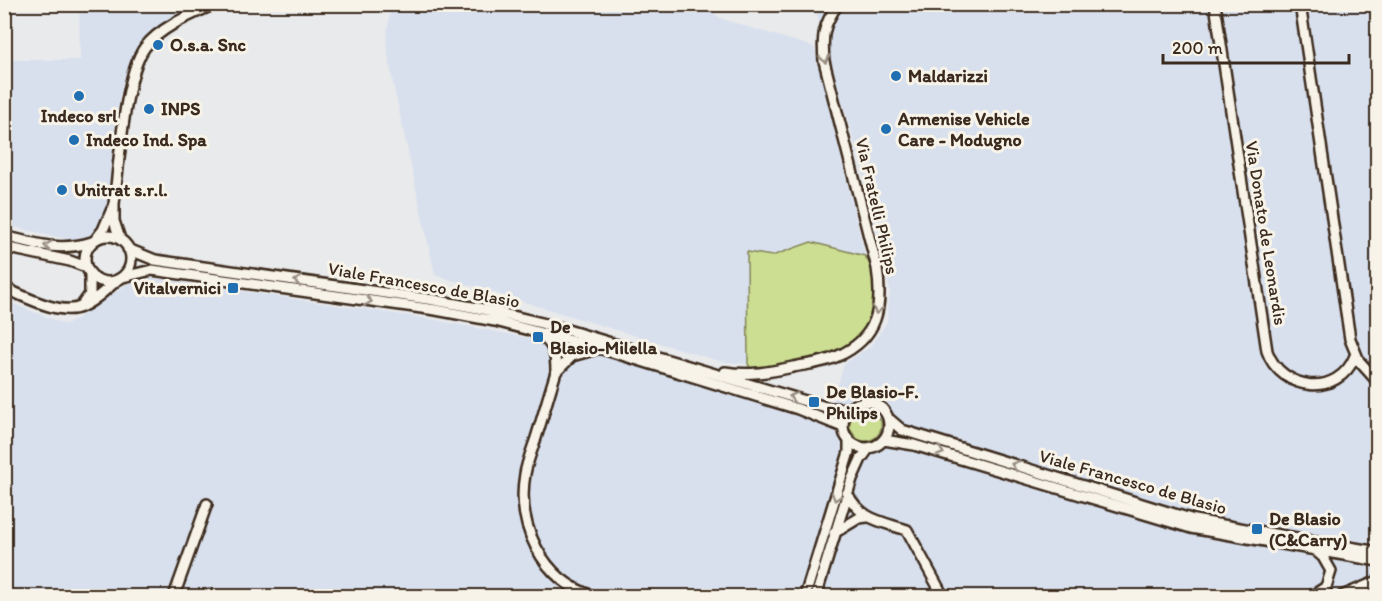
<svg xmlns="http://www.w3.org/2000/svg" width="1382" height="601" font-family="Itim,sans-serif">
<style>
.built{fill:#d8e0ee}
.green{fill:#ccde92;stroke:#848458;stroke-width:1.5}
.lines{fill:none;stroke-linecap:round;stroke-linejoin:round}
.minor-casing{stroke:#3b2a1e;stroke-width:14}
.minor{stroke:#f7f3e8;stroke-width:9}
.oneway{stroke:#998e83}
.poi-dot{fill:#1f6fb2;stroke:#f7f3e8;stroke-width:2}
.labels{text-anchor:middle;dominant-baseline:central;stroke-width:6;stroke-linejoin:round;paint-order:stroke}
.poi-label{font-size:18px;font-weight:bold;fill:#3b2a1e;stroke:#f7f3e8;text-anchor:start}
.street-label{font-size:18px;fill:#3b2a1e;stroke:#f7f3e8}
</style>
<rect width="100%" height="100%" fill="#e9eaeb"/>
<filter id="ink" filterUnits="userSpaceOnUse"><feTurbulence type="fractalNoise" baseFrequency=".0167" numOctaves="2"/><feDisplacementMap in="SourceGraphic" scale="12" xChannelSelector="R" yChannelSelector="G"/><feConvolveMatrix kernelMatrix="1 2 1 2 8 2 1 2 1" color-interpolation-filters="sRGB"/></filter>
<g filter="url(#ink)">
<path class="built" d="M700,4L722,19L814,47L865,256L811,242L772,256L747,252L748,364L719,361L435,275L394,88L386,42L391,5Z
M79,5H196L152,31L133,53L123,82L116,114L106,215L98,228L87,237L72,240L5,225V60H80Z
M814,5H1377V596H5L4,300L64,324L70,323L139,276L430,319L611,354L826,426L844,364L871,346L887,322L890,292L884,257L856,148Z"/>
<path class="green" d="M811,242L865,256C875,271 877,282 875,300C868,357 799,366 751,369L748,364L747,252L772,256Z
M861,410L873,412L881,421C883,436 871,445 857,439L849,428L851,418Z"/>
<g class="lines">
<g class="minor-casing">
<path id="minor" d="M1215,4L1267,351C1281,391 1338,399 1355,356
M1300,4L1350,339L1359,361L1378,382
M85 259a23 23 0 1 1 46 0a23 23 0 1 1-46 0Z
M4,236C36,244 60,252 92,242
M96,239L103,230L112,209
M120,239L114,221V204C119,167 124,75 145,47C162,26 191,15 215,4
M4,247L70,261L86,267
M128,249L155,260L434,300L483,309L554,326L829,408L850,409
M123,277L152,270L436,310L495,321L599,348L798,409L843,427
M4,288C24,296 60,316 81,307C94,302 104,291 115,282
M82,305L90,294V274
M538,334C554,343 556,354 556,372C549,394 543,416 536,438C532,450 527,462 525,474C516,525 542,580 593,596
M556,372L572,356L597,349
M725,372C748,376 770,372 793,367C808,364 824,363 838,356C878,338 883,307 877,268L824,61C822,36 823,25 838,4
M843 425a23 23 0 1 1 46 0a23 23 0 1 1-46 0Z
M888,418L902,430L1194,520L1378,552
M884,440L914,445L1191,528L1378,561
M847,493C861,520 880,521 907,530L943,596
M834,533L859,518L867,517
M174,596L207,504
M805,596L849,452V441
M816,596L852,479L861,459L869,448
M1312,596L1326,587L1331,571L1323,557L1315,550
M1342,596L1378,581"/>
</g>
<use href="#minor" class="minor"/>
</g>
<defs><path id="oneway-chevron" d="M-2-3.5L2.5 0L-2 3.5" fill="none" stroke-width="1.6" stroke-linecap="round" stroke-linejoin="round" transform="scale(1.5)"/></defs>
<g class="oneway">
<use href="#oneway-chevron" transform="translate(825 59) rotate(81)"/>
<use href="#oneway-chevron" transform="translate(48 246) rotate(-172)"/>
<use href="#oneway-chevron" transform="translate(298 281) rotate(-172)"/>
<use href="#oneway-chevron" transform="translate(368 301) rotate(8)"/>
<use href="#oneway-chevron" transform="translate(877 310) rotate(103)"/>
<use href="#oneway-chevron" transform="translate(793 397) rotate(-163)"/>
<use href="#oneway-chevron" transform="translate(940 452) rotate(17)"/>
<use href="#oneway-chevron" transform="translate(1015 465) rotate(-163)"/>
<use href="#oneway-chevron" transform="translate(836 497) rotate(107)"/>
</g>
</g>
<g class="poi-dot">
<circle cx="158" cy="45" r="6"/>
<circle cx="896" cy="76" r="6"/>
<circle cx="79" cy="96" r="6"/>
<circle cx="149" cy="109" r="6"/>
<circle cx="886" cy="129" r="6"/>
<circle cx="74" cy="140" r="6"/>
<circle cx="62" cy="190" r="6"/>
<rect x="227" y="282" width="12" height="12" rx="3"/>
<rect x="532" y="331" width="12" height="12" rx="3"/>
<rect x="808" y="396" width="12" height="12" rx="3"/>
<rect x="1251" y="523" width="12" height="12" rx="3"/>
</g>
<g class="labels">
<g class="poi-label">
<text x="170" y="45">O.s.a. Snc</text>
<text x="908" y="76">Maldarizzi</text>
<text x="161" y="109">INPS</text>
<text x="79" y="116" text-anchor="middle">Indeco srl</text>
<text x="898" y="119">Armenise Vehicle<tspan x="898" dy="21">Care - Modugno</tspan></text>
<text x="86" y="140">Indeco Ind. Spa</text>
<text x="74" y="190">Unitrat s.r.l.</text>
<text x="221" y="288" text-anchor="end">Vitalvernici</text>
<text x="550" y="327">De<tspan x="550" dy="21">Blasio-Milella</tspan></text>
<text x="826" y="392">De Blasio-F.<tspan x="826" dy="21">Philips</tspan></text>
<text x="1269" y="519">De Blasio<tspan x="1269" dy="21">(C&amp;Carry)</tspan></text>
</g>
<g class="street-label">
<text transform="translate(877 206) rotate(77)">Via Fratelli Philips</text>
<text transform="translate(1266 233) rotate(81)">Via Donato de Leonardis</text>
<text transform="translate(424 285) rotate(10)">Viale Francesco de Blasio</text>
<text transform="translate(1133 482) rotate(16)">Viale Francesco de Blasio</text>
</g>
</g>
<rect width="1382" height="601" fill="none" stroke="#f7f3e8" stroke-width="24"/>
<rect x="12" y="12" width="1358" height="577" fill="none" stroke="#3b2a1e" stroke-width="2" filter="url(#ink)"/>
<path d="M1163 54v9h186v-9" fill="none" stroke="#3b2a1e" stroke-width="3"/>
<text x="1172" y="54" font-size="18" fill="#3b2a1e" stroke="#f7f3e8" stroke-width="4.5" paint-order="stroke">200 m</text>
</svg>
